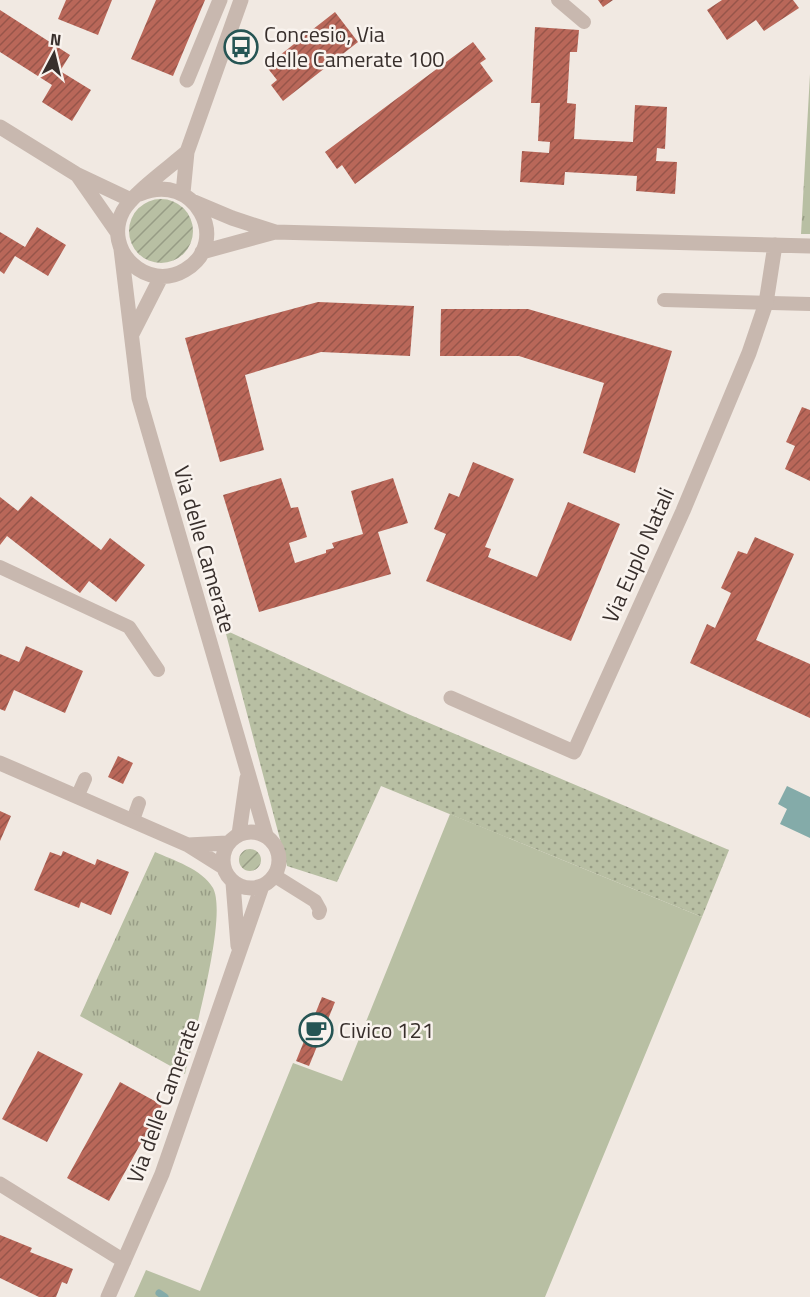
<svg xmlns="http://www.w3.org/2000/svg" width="810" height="1297" font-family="'Titillium Web',sans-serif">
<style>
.grass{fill:url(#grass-dots)}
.park{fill:url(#park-tufts)}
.garden{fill:url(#garden-furrows)}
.pitch{fill:#b8bfa3}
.water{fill:#84aba9}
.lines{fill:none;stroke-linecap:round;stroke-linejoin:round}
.stream{stroke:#84aba9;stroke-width:7}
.building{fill:url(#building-hatch)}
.lane{stroke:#c8b8af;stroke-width:14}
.street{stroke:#c8b8af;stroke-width:15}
.labels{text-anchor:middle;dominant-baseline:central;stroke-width:5;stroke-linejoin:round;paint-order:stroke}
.poi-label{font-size:22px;fill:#382f2c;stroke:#f9f3ee;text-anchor:start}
.street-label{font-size:22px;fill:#382f2c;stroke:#f9f3ee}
</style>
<defs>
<pattern id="grass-dots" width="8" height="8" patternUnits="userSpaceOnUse" patternTransform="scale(1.5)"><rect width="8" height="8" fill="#b8bfa3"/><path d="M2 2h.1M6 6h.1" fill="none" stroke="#979c85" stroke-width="1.8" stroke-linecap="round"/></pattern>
<pattern id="park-tufts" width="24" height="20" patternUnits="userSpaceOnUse" patternTransform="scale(1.5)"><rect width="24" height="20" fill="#b8bfa3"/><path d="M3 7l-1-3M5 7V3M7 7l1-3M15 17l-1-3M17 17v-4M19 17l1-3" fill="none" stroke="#979c85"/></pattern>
<pattern id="garden-furrows" width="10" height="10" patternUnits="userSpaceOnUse" patternTransform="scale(1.5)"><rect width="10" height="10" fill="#b8bfa3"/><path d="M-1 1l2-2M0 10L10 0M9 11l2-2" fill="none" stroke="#979c85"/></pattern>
<pattern id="building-hatch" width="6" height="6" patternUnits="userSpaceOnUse" patternTransform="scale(1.5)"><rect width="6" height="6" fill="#b96759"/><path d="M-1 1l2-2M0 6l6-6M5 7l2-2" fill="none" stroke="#97554a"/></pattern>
</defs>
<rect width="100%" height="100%" fill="#f1e9e2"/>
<path class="grass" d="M225,630L408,714L729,850L702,917L381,786L337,882L287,866Z"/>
<path class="park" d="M810,74V234H801Z
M155,852C173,860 202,869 213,888C228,916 193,1038 185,1074L80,1016Z"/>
<path class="garden" d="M129 231a32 32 0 1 1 64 0a32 32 0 1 1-64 0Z
M239 860a11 11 0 1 1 22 0a11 11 0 1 1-22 0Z"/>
<path class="pitch" d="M450,814L702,917L545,1297H134L146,1270L200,1291L293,1063L342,1081Z"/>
<path class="water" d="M787,786L810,797V838L780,824L787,809L778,804Z"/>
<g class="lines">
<path class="stream" d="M159,1293L165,1297"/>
</g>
<path class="building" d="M66,0H112L98,35L58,19Z
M156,0H205L173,76L131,59Z
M598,0H613L603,7Z
M722,0H793L799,8L764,31L756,20L727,40L707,10Z
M0,10L70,55L60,71L91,90L72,121L42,102L52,85L0,52Z
M335,12L358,42L283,101L271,85L277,80L266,66Z
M535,27L579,30L577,52H570L567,103L576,104L574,139L633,142L635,105L667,107L665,149L657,148L656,161L677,162L675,194L636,191L637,176L565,172L564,185L520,182L522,151L549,153L550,142L538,141L540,103H531Z
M473,42L486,59L480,63L493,81L355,184L342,165L337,169L325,152Z
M37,227L66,245L48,276L15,256L4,274L0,271V232L25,247Z
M318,302L414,306L410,356L321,352L245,375L264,450L220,462L185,338Z
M441,309H528L672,351L635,473L583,453L604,383L519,356H440Z
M802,407L810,410V481L785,469L795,446L786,442Z
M473,462L514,479L485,547L491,549L488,557L537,577L568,502L620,524L571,641L426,581L446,534L434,529L449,493L459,497Z
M281,478L291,508L298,507L307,537L289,543L295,563L326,553V550L334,548L332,543L363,534L351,491L393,478L408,523L378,532L391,574L259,612L223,495Z
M31,496L101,550L110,538L145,565L116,602L89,581L80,593L7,536L0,545V497L18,511Z
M755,537L794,554L756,640L810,664V718L690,663L707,624L715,628L731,593L721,588L738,551L747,554Z
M26,646L83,671L65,713L14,690L5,711L0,709V654L19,662Z
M118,756L133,763L123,784L108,777Z
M0,811L11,816L0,841Z
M63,851L95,865L97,859L129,872L111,915L81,902L79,908L34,890L50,852L61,856Z
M322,997L335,1002L309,1066L296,1061Z
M38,1051L83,1074L47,1142L2,1119Z
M120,1082L162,1105L109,1201L67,1178Z
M0,1235L32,1248L30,1252L73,1269L67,1284L62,1282L56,1297H39L0,1278Z"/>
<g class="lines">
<path class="lane" d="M558,0L584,22
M664,300L810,304
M0,567L129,627L158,670
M78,795L85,779
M133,820L139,803
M275,876L315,901L320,910L319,913"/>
<path class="street" d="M187,80L220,0
M0,127L76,174L131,200
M78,176L117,232
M183,193L187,152L241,0
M140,194C194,170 233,242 185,270C147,293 102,250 123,211C132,194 171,166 187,152
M194,202L232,218L275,232L810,246
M121,249L139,398L266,835
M202,252L275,232
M132,334L161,277
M451,698L574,752L683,511L749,353L766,303L775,245
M0,763L188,845L223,867
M223 860a28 28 0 1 1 56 0a28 28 0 1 1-56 0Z
M239,834L247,778
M188,845L227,843
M233,883L238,946
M0,1184L124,1261
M108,1297L162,1174L262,886"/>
</g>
<defs>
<g id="bus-ring" transform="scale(1.725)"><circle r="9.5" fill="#f9f3ee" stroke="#265554" stroke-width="1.5"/><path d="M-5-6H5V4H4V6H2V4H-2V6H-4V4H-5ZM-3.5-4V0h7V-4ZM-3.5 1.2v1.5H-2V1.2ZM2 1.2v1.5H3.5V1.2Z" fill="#265554"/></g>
<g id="cafe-ring" transform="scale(1.725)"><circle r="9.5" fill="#f9f3ee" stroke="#265554" stroke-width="1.5"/><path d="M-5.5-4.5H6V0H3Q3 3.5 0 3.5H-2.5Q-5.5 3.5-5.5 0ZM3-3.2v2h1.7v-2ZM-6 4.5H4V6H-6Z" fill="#265554"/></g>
</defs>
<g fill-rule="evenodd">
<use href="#bus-ring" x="241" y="47"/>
<use href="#cafe-ring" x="316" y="1030"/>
</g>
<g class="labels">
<g class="poi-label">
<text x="264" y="34">Concesio, Via<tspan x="264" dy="25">delle Camerate 100</tspan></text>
<text x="339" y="1030">Civico 121</text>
</g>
<g class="street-label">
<text transform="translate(205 549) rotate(74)">Via delle Camerate</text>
<text transform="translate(638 555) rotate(-66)">Via Euplo Natali</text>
<text transform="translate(163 1101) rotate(-70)">Via delle Camerate</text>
</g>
</g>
<g transform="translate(54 54) rotate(7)" stroke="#f9f3ee" stroke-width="4.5" paint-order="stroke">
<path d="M0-4.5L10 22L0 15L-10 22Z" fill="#382f2c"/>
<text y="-9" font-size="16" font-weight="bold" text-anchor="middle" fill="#382f2c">N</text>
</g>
</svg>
